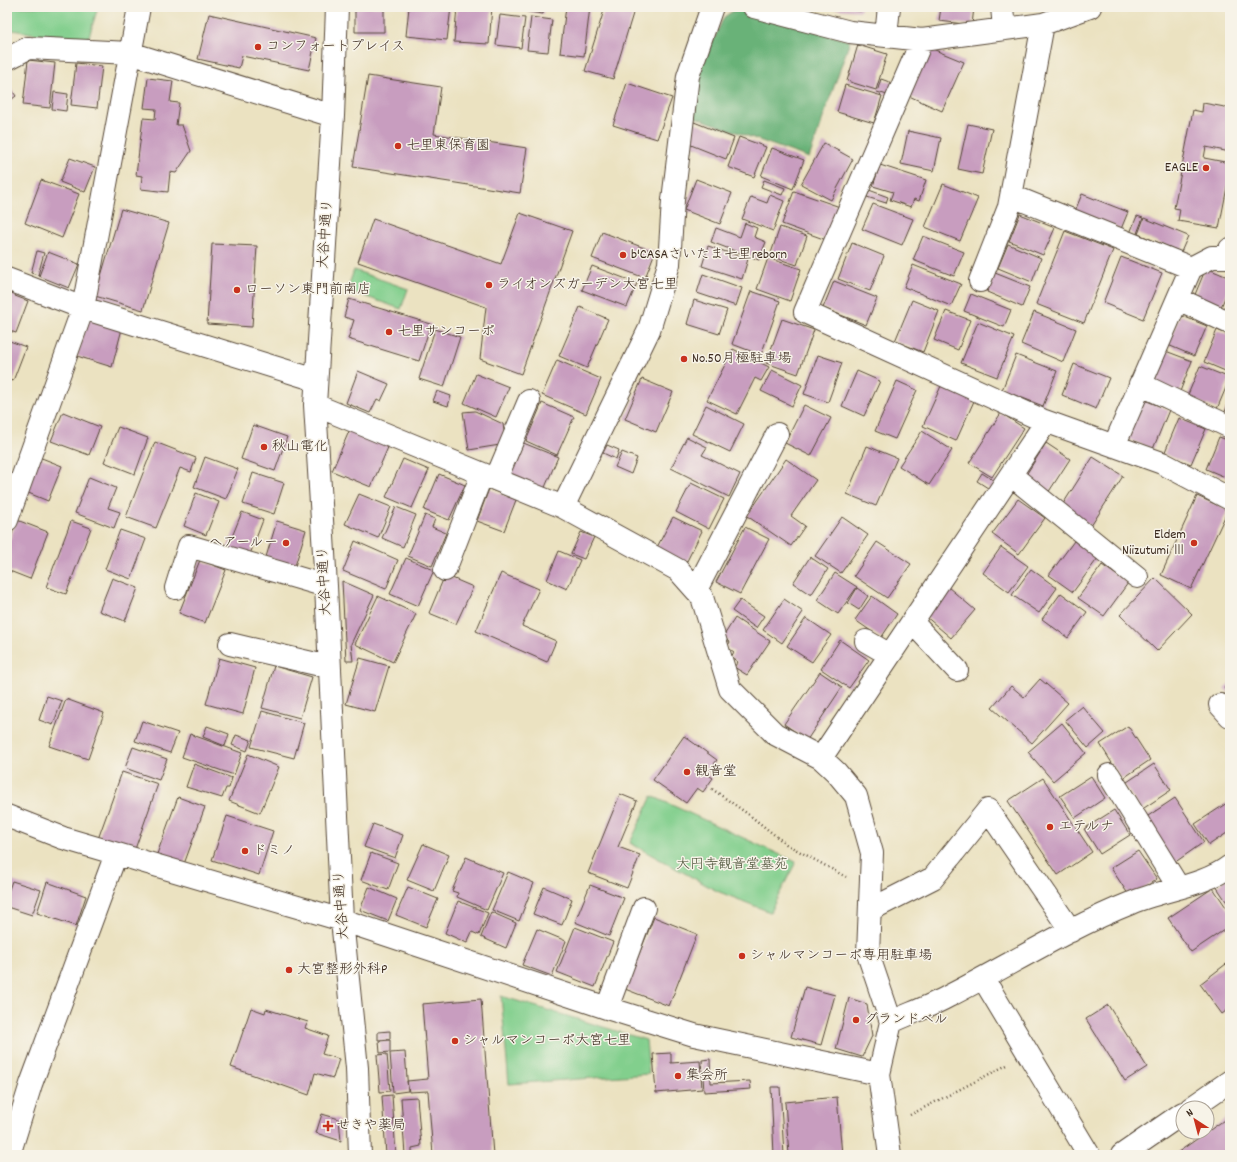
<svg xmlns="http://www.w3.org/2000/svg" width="1237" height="1162" font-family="Dekko,'Klee One',sans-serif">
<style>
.green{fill:#82cf8d;stroke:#5e7c56}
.forest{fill:#69b278;stroke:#526e4b}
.building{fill:#c89dbf}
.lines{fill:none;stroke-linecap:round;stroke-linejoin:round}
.minor-casing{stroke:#554636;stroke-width:24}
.path{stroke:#554636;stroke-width:2.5;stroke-dasharray:1 3;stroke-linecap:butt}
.minor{stroke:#fff;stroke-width:22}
.poi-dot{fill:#c8321e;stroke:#f7f3e8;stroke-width:1.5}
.labels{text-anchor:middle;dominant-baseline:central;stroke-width:3;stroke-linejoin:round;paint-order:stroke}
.poi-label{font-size:14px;fill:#3b2a1e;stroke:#f7f3e8;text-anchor:start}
.street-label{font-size:14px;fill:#3b2a1e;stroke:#f7f3e8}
.park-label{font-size:14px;fill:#4d533a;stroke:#f7f3e8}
</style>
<rect width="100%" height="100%" fill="#f7f3e8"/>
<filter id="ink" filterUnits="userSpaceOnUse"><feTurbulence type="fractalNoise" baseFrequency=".025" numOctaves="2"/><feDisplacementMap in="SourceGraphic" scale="8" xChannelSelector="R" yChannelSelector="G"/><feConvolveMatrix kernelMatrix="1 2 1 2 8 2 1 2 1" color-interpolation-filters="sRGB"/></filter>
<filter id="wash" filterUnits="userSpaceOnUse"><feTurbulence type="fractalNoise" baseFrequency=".012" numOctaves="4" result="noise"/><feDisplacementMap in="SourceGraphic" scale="16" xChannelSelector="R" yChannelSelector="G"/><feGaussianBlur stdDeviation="0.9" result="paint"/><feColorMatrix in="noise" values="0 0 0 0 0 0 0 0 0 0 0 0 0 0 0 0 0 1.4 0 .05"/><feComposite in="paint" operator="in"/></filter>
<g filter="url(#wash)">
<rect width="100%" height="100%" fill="#ebe2c1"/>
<path class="green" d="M7,7H98L87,43L7,29Z
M354,270L408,289L401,309L347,290Z
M652,796L796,862L770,912L717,891L630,843Z
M501,996L646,1040L649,1074L509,1084Z"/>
<path class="forest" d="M736,9L850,41L809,158L689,115L695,80L724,17Z"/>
<g id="blocks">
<path class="building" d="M355,7H384V32H355Z
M409,7H451L447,40L406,36Z
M457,7H492L489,44L454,42Z
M511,7H544L543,14L510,9Z
M566,7H590L584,56L560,53Z
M605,7H635L613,79L585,71Z
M835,7H861V11L834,9Z
M941,7H974L972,25L939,21Z
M209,14L316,38L309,70L242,56L239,68L198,59Z
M500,15L525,18L521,48L496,45Z
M531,17L552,20L548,52L527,50Z
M858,45L887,54L876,90L847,81Z
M930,48L964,62L942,111L909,96Z
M28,60L55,63L50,108L23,105Z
M76,63L102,66L97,108L71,105Z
M368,76L441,87L434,134L527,148L520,193L353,167Z
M7,77L10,81L7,83L16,96L7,103Z
M148,78L173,81L170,102L179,103L176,125H182L191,151L176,173L170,172L168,192L141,189L142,176L136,175L143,118L155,119L156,109L144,108Z
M881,79L895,84L891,96L877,92Z
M627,83L672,98L657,139L613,125Z
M845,85L882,96L874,123L837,112Z
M54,92L68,94L66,111L52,109Z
M1203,103L1230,108V152L1206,147L1204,158L1230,163V172L1219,228L1178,221L1180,209L1174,208L1193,110L1202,112Z
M694,122L734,138L726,159L686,143Z
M968,124L992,129L982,174L958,169Z
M908,131L941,138L934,171L901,164Z
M739,137L766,147L754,177L728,167Z
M824,143L853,159L831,200L801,184Z
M772,148L804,160L793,189L761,176Z
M70,158L95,167L85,192L60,182Z
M880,165L926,180L919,201L914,199L911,207L890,200L893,192L873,186Z
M696,179L732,193L720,224L684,210Z
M41,180L79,194L62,238L25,223Z
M764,180L785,188L782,195L761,187Z
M943,184L978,198L960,241L925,227Z
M869,190L888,197L886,203L867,197Z
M794,191L840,207L829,241L782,224Z
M1082,194L1128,212L1121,229L1075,211Z
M770,195L784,201L773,231L742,219L751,197L767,203Z
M873,204L913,219L902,245L862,229Z
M121,209L169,223L143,310L95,296Z
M520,213L572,231L521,374L480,359L486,307L358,262L373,219L501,264Z
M1020,214L1055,228L1043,255L1009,241Z
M1137,216L1143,218L1136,236L1130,233Z
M1144,218L1188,236L1181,252L1138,234Z
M745,223L757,228L754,237L766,242L759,260L711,242L716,228L740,237Z
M780,227L807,236L797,265L770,256Z
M1065,231L1113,250L1084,323L1036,304Z
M602,232L655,252L645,278L592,258Z
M923,236L964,252L954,276L913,260Z
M852,243L884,256L870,291L838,279Z
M212,244L257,246L252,327L207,324Z
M1008,244L1041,258L1032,282L998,268Z
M708,246L748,259L742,279L702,266Z
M37,251L44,253L38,275L31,273Z
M48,252L79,264L69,288L39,276Z
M1121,257L1162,273L1143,319L1103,303Z
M768,258L801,269L790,301L757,289Z
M913,265L961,284L951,306L904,287Z
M592,266L637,283L627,307L582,290Z
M1206,268L1230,278V286L1221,307L1194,297Z
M995,273L1030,287L1022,307L987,292Z
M703,274L742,288L736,306L697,293Z
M834,281L877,298L866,325L823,308Z
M11,287L18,290L15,296L28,301L16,333L7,330V298Z
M751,291L780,301L761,355L732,344Z
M971,294L1011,310L1004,327L964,311Z
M349,299L431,324L419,361L348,339L354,320L344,317Z
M694,300L727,310L719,334L687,324Z
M912,300L939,311L923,352L895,341Z
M580,307L608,319L587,368L559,356Z
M946,311L970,320L958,350L934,340Z
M1034,312L1076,329L1063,362L1021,344Z
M1180,315L1207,326L1194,356L1168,345Z
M88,319L122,329L112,367L77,356Z
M782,319L814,330L798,374L766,363Z
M978,322L1014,337L997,377L961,363Z
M435,329L460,337L444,387L419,379Z
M1217,330L1230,335V373L1204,362Z
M7,340L26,347L13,381L7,379Z
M733,349L769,367L761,381L755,378L737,414L707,400Z
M1163,350L1192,361L1179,394L1149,382Z
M818,355L842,363L828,402L804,394Z
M1016,355L1057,371L1043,406L1002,390Z
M557,360L601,379L586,414L542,395Z
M1074,364L1109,378L1096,409L1062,395Z
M1200,366L1230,378L1217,409L1187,397Z
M772,370L802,385L792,406L761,391Z
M358,371L389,384L381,401L377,399L370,413L346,403Z
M857,371L880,381L864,416L842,406Z
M476,374L509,387L496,417L464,403Z
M642,379L673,392L656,432L625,419Z
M897,381L917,390L895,439L875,431Z
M941,386L974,401L956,441L923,426Z
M437,391L451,396L448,406L433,401Z
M1142,399L1169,410L1153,449L1125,438Z
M1230,400V417L1224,414Z
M542,403L574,417L557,455L526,441Z
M706,405L744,424L730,452L692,434Z
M804,405L831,418L811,456L785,443Z
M475,411L503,424L506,444L469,450L463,412Z
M63,412L100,427L89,455L51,441Z
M1001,413L1024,428L992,477L969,463Z
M1179,418L1206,429L1191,464L1164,454Z
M253,425L287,437L275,471L241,459Z
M118,427L148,438L135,474L104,462Z
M350,429L389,445L371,487L332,471Z
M922,431L952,450L929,485L899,466Z
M687,437L707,447L702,455L740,474L729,497L671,468Z
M1219,437L1230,441V479L1206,469Z
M155,442L196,458L191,472L180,468L156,528L126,517Z
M521,442L558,457L543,492L506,476Z
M1046,443L1070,459L1048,493L1024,478Z
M607,445L619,450L616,459L603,453Z
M867,446L897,458L876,506L847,494Z
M622,452L637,458L631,474L615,467Z
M39,457L62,466L48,501L26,492Z
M205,457L238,469L226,499L194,487Z
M1093,457L1123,476L1091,526L1061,507Z
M403,459L429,470L412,508L386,497Z
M786,459L816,480L791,516L805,526L791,546L747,516Z
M253,473L284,483L274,514L243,504Z
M982,473L996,482L991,490L977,481Z
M439,474L465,485L449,520L424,510Z
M89,477L116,488L108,508L120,512L114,528L75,513Z
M691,483L724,499L709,529L676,512Z
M489,489L516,500L504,531L477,521Z
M196,493L219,502L206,535L184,526Z
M359,494L391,507L378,538L345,524Z
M1197,496L1228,510L1191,589L1161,575Z
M1018,499L1045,518L1019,554L992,534Z
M396,507L416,515L403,547L382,538Z
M242,512L263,520L249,557L227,549Z
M425,515L435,519L432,527L446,533L432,566L408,556Z
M673,517L702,531L686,563L656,549Z
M842,517L868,535L841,573L815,556Z
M17,520L48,532L30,579L7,570V547Z
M71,521L91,528L66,594L46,587Z
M277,521L306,530L295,566L266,557Z
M745,527L769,539L740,594L716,582Z
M120,530L146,539L131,579L105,569Z
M581,532L594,537L584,559L571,554Z
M355,541L398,560L386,589L343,571Z
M1074,541L1098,558L1073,592L1049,575Z
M877,542L911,564L887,598L854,576Z
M1001,547L1028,566L1009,592L983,573Z
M559,551L580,560L567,589L547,580Z
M810,557L828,569L811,595L793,583Z
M406,558L434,570L418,606L390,594Z
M200,560L226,570L205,623L179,613Z
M1102,565L1128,583L1104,616L1078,598Z
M1031,569L1057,588L1039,613L1012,595Z
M501,573L539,589L522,626L556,641L547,662L476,631Z
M835,573L857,587L838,614L817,600Z
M445,575L473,587L456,624L429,613Z
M112,578L138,588L125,621L99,611Z
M1155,578L1192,614L1157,651L1120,615Z
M342,581L374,595L351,644L353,661H346Z
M948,587L975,610L951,638L924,615Z
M857,588L868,596L859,610L848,603Z
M1061,593L1087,612L1068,638L1042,619Z
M378,596L416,614L393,662L355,644Z
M872,596L897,614L881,638L855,620Z
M784,599L803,612L782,643L763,630Z
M740,600L764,616L756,628L732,611Z
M735,618L770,641L747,675L734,667L738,662L731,657L734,652L727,647L730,642L723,637Z
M806,618L831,635L812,662L787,646Z
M840,640L869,660L849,688L821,669Z
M219,658L255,668L243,714L206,704Z
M360,658L389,666L375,712L346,704Z
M274,666L312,677L300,718L262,708Z
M820,672L842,687L807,740L784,724Z
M1040,679L1068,703L1032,743L992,708L1011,686L1024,697Z
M1230,683V694L1224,688Z
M47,696L62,701L53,725L39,720Z
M66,699L104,713L88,759L49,746Z
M1082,706L1105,733L1088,748L1065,720Z
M262,711L304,723L294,758L251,747Z
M142,721L178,733L170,753L135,741Z
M1062,723L1086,753L1053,781L1028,752Z
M207,726L229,734L225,746L203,737Z
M1128,726L1150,760L1122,779L1100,744Z
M190,734L242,753L234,775L182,757Z
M236,735L251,740L247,751L232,745Z
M684,736L717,760L707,774L713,778L703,792L697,788L686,803L653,780Z
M133,747L167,759L159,780L125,768Z
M248,754L279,767L260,813L229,801Z
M194,764L232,778L229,788H226L222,798L186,787Z
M1154,764L1171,790L1141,810L1124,784Z
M122,772L158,784L134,852L98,839Z
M1091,776L1105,798L1075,818L1060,796Z
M1043,778L1092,852L1058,875L1008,801Z
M620,794L637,801L618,847L640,855L627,888L588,873Z
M178,797L205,807L184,864L157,854Z
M1175,798L1204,842L1174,863L1145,818Z
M1230,801V831L1209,845L1195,824Z
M1114,810L1130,835L1100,854L1084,829Z
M227,816L273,831L259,875L212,860Z
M373,824L403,835L395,858L364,847Z
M423,844L449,855L434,891L407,880Z
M1138,851L1157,879L1130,897L1111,868Z
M371,853L398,863L388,890L361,880Z
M466,857L503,873L487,910L457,897L458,893L452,891Z
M508,872L534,883L519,921L492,910Z
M1230,877V907L1216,886Z
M12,881L41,890L32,915L7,907V895Z
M47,882L86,896L76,926L37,913Z
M590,885L624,898L609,936L575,922Z
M369,887L397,899L388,921L360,910Z
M408,887L438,899L426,927L396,915Z
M544,887L572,899L562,925L533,914Z
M1213,888L1230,913V926L1191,952L1168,918Z
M458,901L488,913L479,935L472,932L467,943L445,933Z
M491,912L516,923L506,948L481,937Z
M654,917L697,934L669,1006L625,989Z
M575,927L613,942L595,987L557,972Z
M537,929L566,941L552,976L522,965Z
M1226,964L1230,969V1008L1222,1014L1200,984Z
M805,987L835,995L821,1045L791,1037Z
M849,998L867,1004L872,1036L862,1057L836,1049Z
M481,999L493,1155H433L428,1091L409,1092L407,1081L428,1079L422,1004Z
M1108,1005L1147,1067L1125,1081L1086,1019Z
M251,1008L265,1013L266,1009L308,1022L305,1028L328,1036L322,1054L339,1059L333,1078L315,1073L309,1095L231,1067Z
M390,1031V1039L378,1040V1032Z
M390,1040V1052L380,1053L379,1041Z
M405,1052L408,1091L393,1093L390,1053Z
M671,1053V1063L700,1061L702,1089L656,1093L653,1054Z
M387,1054L390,1091L380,1092L377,1055Z
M710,1059L711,1083L750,1081L751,1089L704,1092L702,1060Z
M771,1087H780L784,1155H774Z
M392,1095L396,1155H386L382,1096Z
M417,1097L421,1146L412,1148V1155H405L401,1098Z
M837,1097L842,1155H789L785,1102Z
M322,1114L339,1119L341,1141L316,1133Z
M1230,1116V1148L1219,1155H1174Z"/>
</g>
</g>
<g filter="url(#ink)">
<use href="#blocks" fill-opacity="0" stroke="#554636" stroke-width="1"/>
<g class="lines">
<g class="minor-casing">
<path id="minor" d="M337,7L333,116L315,405L326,586L342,920L357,1068L360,1155
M754,7L850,32L922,40L1043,24L1090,7
M1002,7L1004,29
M886,36L889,7
M922,40L805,312L1042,420L1162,463L1230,499
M7,59L28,48L130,53L333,116
M1012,196L1191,268
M7,279L83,308L316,380
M980,281L1009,207L1043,24
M1178,299L1230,323
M1140,384L1230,427
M315,405L563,507L678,570L702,597L730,689L775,734L821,758L836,772L856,796L872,853L868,954L891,1022L879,1074L890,1155
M1114,446L1191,268L1212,257H1228L1230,249
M1011,475L1137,577
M496,479L529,401
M563,507L649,330L669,264L673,200L688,76L712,7
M7,520L83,308L139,7
M445,570L482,474
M176,588L189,546L326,586
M696,590L777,434
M912,622L957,670
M866,641L890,655
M230,644L329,667
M1220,705L1230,716
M821,758L1046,422
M1109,775L1179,888
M7,816L63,838L342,920L607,1008L694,1035L879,1074
M870,910L933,878L988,810L1071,931
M983,978L1089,1155
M607,1008L644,908
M891,1022C911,1013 931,1006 949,996C1010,965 1068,928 1131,903C1161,890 1204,886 1230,866
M1191,1108L1230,1081
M9,1155L31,1084L116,854
M1122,1155L1183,1113"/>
</g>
<path class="path" d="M712,789L748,814L786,844L846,877
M910,1115L1007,1065"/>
<use href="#minor" class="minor"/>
</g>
</g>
<g class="poi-dot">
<circle cx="258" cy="47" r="4"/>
<circle cx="398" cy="146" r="4"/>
<circle cx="1206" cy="168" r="4"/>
<circle cx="623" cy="255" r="4"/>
<circle cx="489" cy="285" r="4"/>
<circle cx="237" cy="290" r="4"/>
<circle cx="389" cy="332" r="4"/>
<circle cx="684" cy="359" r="4"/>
<circle cx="264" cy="447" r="4"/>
<circle cx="286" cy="543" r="4"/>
<circle cx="1194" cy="543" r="4"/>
<circle cx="687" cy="772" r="4"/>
<circle cx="1050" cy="827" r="4"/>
<circle cx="245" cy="851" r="4"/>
<circle cx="742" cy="956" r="4"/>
<circle cx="289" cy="970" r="4"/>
<circle cx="856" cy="1020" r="4"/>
<circle cx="455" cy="1041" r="4"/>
<circle cx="678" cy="1076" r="4"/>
<path d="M326 1120h4v4h4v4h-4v4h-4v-4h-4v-4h4z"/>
</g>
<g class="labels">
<g class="poi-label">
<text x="266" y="47">コンフォートプレイス</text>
<text x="406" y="146">七里東保育園</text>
<text x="1198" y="168" text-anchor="end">EAGLE</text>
<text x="631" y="255">b'CASAさいたま七里reborn</text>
<text x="497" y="285">ライオンズガーデン大宮七里</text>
<text x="245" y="290">ローソン東門前南店</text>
<text x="397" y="332">七里サンコーポ</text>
<text x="692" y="359">No.50月極駐車場</text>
<text x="272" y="447">秋山電化</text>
<text x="1186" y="535" text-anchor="end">Eldem<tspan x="1186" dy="16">Niizutumi Ⅲ</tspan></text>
<text x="278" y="543" text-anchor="end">ヘアールー</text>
<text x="695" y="772">観音堂</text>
<text x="1058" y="827">エテルナ</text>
<text x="253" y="851">ドミノ</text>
<text x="750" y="956">シャルマンコーポ専用駐車場</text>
<text x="297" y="970">大宮整形外科P</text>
<text x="864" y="1020">グランドベル</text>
<text x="463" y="1041">シャルマンコーポ大宮七里</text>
<text x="686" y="1076">集会所</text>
<text x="336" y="1126">せきや薬局</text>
</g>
<g class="street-label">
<text transform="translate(326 234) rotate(-86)">大谷中通り</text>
<text transform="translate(325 581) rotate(-93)">大谷中通り</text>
<text transform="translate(342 905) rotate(-94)">大谷中通り</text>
</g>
<g class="park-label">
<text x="732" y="865">大円寺観音堂墓苑</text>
</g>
</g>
<rect width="1237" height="1162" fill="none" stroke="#f7f3e8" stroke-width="24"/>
<g transform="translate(1195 1120) rotate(324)"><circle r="19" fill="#f7f3e8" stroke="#aca397"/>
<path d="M0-3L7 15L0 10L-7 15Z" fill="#c8321e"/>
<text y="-6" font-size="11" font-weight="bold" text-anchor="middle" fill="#3b2a1e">N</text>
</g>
</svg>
